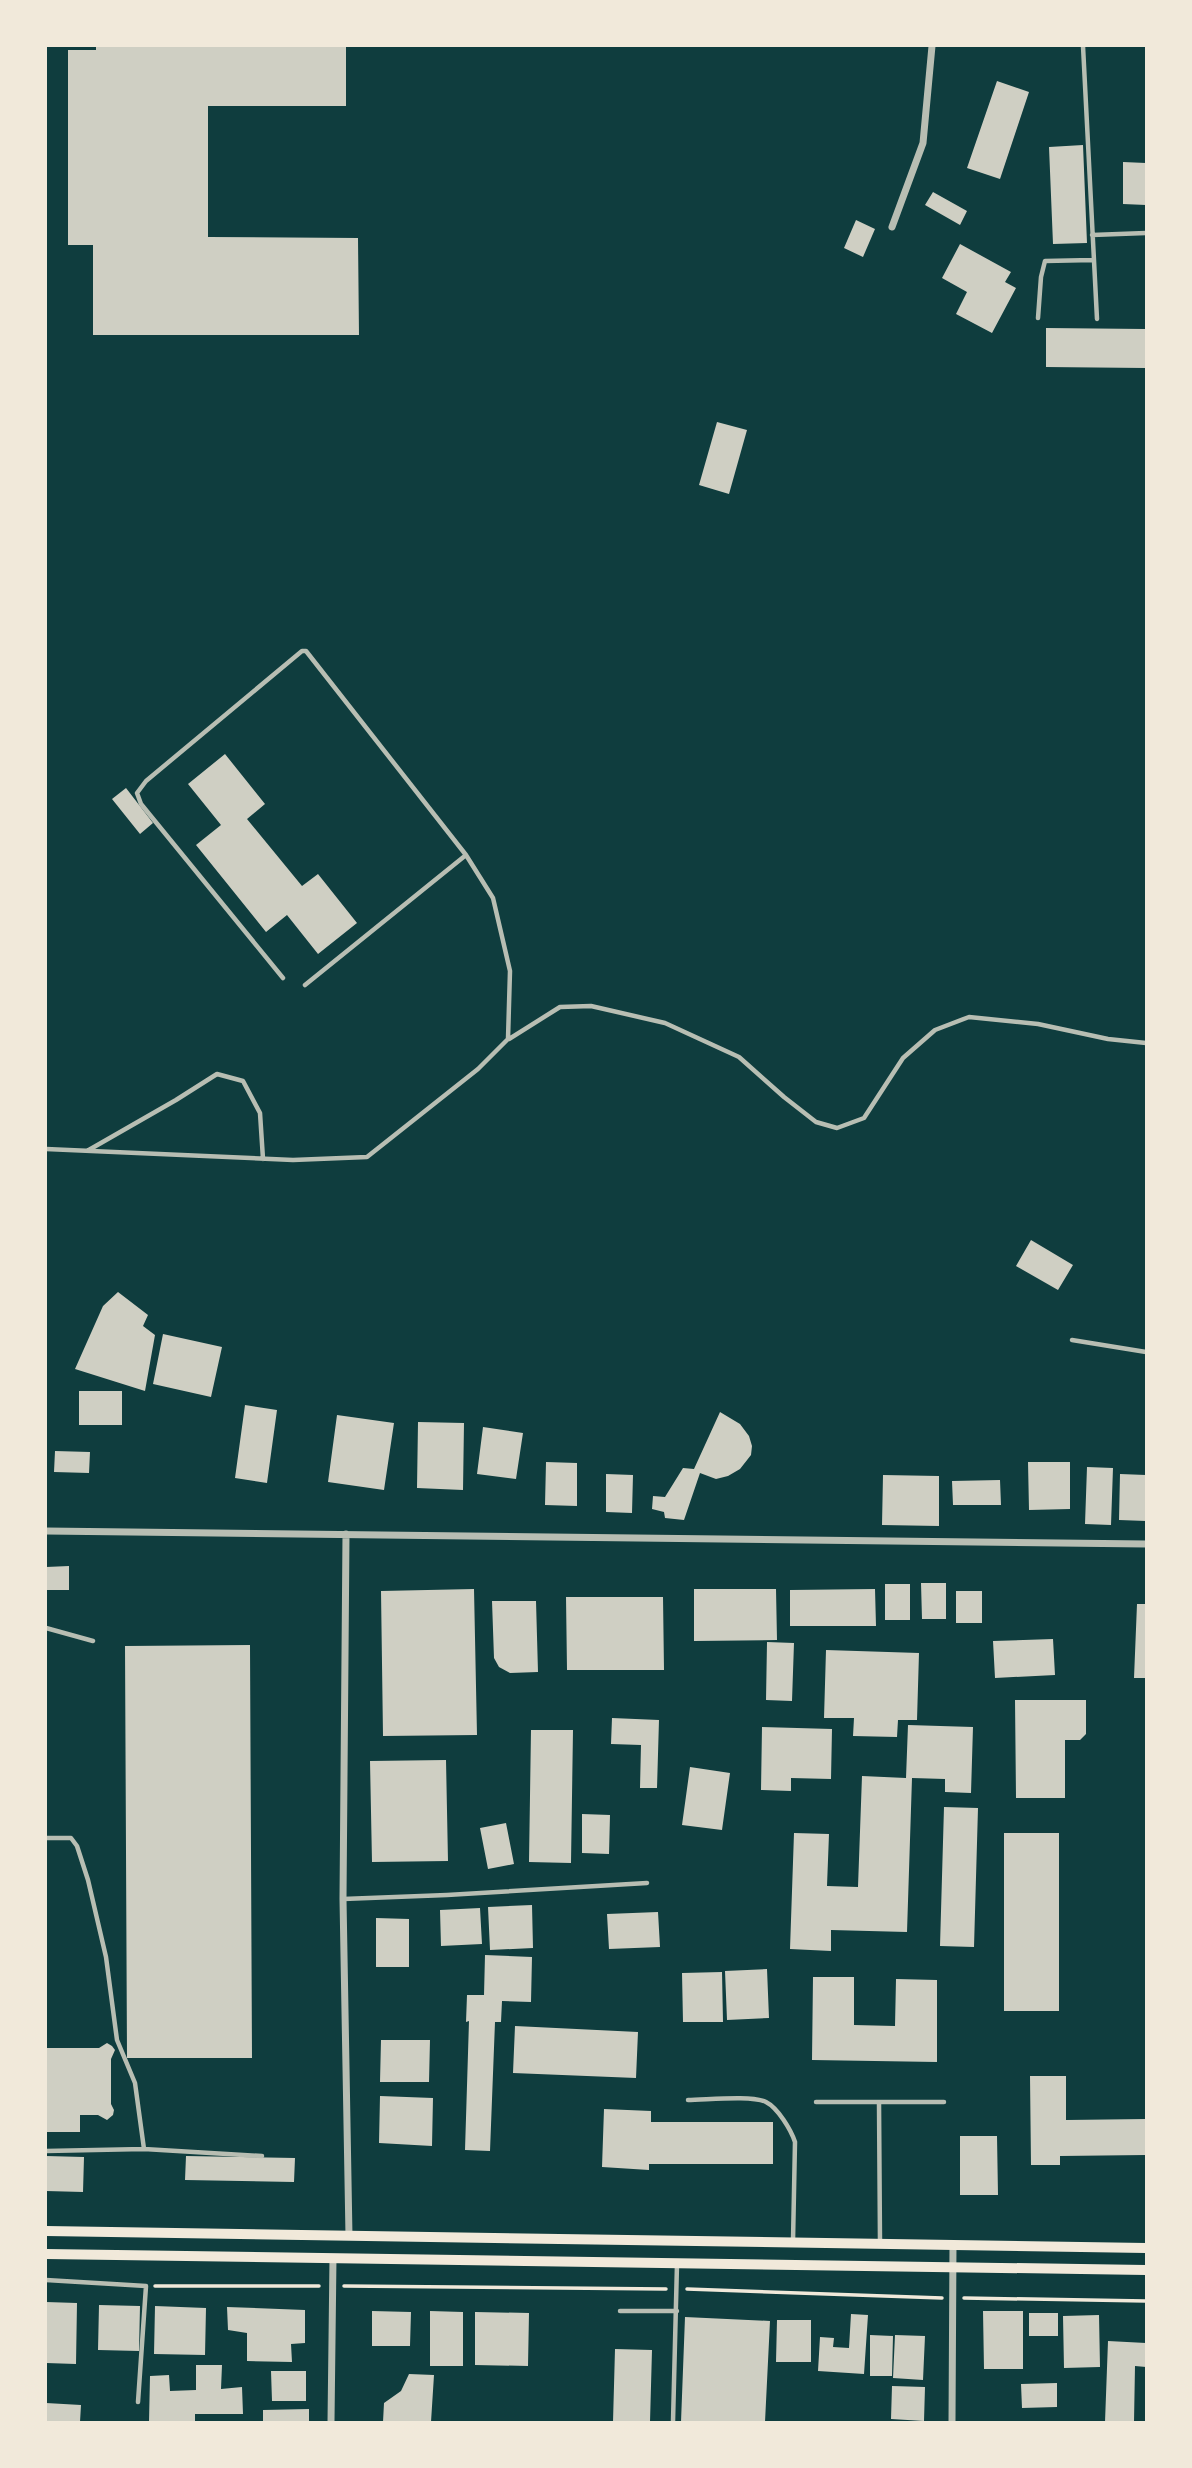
<svg xmlns="http://www.w3.org/2000/svg" width="1192" height="2468" font-family="Roboto,sans-serif">
<style>
.building{fill:#cfcfc3}
.lines{fill:none;stroke-linecap:round;stroke-linejoin:round}
.path{stroke:#f1e9da;stroke-width:3.5}
.service{stroke:#b8beb3;stroke-width:4.5}
.minor{stroke:#b8beb3;stroke-width:7}
.secondary{stroke:#f1e9da;stroke-width:10}
</style>
<rect width="100%" height="100%" fill="#0f3d3e"/>
<path class="building" d="M96,46H346V106H208V237L358,238L359,335H93V245H68V50H96Z
M997,81L1029,92L1000,179L967,168Z
M1083,145L1087,243L1053,244L1049,147Z
M1123,162L1146,163V205L1123,204Z
M933,192L967,211L960,225L925,205Z
M856,220L875,229L863,257L844,248Z
M960,244L1011,272L1005,282L1016,288L992,333L956,314L967,292L942,278Z
M1046,328L1145,329V368L1046,367Z
M717,422L747,430L729,494L699,485Z
M225,754L265,804L247,819L302,886L318,874L357,923L318,954L287,915L266,932L196,845L221,825L188,784Z
M126,788L153,823L140,834L112,799Z
M1031,1240L1073,1265L1058,1290L1016,1266Z
M118,1292L148,1315L143,1326L155,1335L145,1391L75,1369L103,1306Z
M163,1334L222,1347L211,1397L153,1384Z
M79,1391H122V1425H79Z
M245,1405L277,1410L267,1483L235,1478Z
M720,1412L740,1424L749,1436L752,1446L751,1455L740,1469L728,1476L716,1479L700,1473L684,1520L665,1518L664,1512L652,1509L653,1496L665,1497L683,1468L694,1469Z
M337,1415L394,1423L384,1490L328,1482Z
M418,1422L464,1423L463,1490L417,1488Z
M483,1427L523,1433L516,1479L477,1474Z
M55,1451L90,1452L89,1473L54,1472Z
M546,1462L577,1463V1506L545,1505Z
M1028,1462H1070V1509L1029,1510Z
M1087,1467L1113,1468L1111,1525L1085,1524Z
M606,1474L633,1475L632,1513L606,1512Z
M1120,1474L1146,1475V1521L1119,1520Z
M883,1475L939,1476V1526L882,1525Z
M1000,1480L1001,1505H953L952,1481Z
M69,1566V1590H46V1567Z
M921,1583H946V1619H922Z
M885,1584H910V1620H885Z
M474,1589L477,1735L383,1736L381,1591Z
M694,1589H776L777,1640L694,1641Z
M875,1589L876,1626H790V1590Z
M956,1591H982V1623H956Z
M566,1597H663L664,1670H567Z
M492,1601H536L538,1672L510,1673L499,1667L494,1658Z
M1137,1604H1146V1678H1134Z
M1053,1639L1055,1675L995,1678L993,1641Z
M767,1642L794,1643L792,1701L766,1700Z
M250,1645L252,2058H127L125,1646Z
M826,1650L919,1653L917,1720H898L897,1737L853,1736L854,1718H824Z
M1015,1700H1086V1734L1080,1740H1065V1798H1016Z
M612,1718L659,1720L657,1788H640L641,1745L611,1744Z
M908,1725L973,1727L971,1793L945,1792V1779L912,1778L907,1932L831,1930V1951L790,1949L794,1833L829,1834L827,1886L858,1887L862,1776L906,1778Z
M762,1727L832,1729L831,1779L791,1778V1791L761,1790Z
M531,1730H573L571,1863L529,1862Z
M446,1760L448,1861L372,1862L370,1761Z
M690,1767L730,1773L722,1830L682,1825Z
M944,1807L978,1808L974,1947L940,1946Z
M582,1814L610,1815L609,1854L582,1853Z
M506,1823L514,1864L488,1869L480,1828Z
M1004,1833H1059V2011H1004Z
M532,1905L533,1948L490,1950L488,1907Z
M480,1908L482,1944L441,1946L440,1910Z
M658,1912L660,1947L609,1949L607,1914Z
M376,1918L409,1919V1967H376Z
M485,1955L532,1957L531,2002L502,2001L501,2022H495L490,2151L465,2150L469,2021L466,2022L467,1995H484Z
M767,1969L769,2018L727,2020L725,1971Z
M722,1972L723,2022H683L682,1973Z
M813,1977H854V2025L895,2026L896,1979L937,1980V2062L812,2060Z
M515,2026L638,2032L636,2078L513,2073Z
M381,2040H430L429,2082H380Z
M107,2043L112,2046L115,2050L111,2059V2104L114,2110L113,2115L107,2120L98,2115H80V2132H46V2048H99Z
M1030,2076H1066V2120L1146,2119V2155L1060,2156V2165H1031Z
M380,2096L433,2098L432,2146L379,2143Z
M604,2109L651,2111V2122H773V2164H649V2170L602,2167Z
M960,2136H997L998,2195H960Z
M46,2156L84,2157L83,2192L46,2191Z
M186,2156L295,2158L294,2182L185,2180Z
M46,2302L77,2303L76,2364L46,2363Z
M99,2305L140,2306L139,2351L98,2350Z
M155,2306L206,2308L205,2355L154,2354Z
M227,2307L305,2310V2343L291,2344L292,2362L247,2361V2333L228,2330Z
M372,2311L411,2312L410,2346H372Z
M430,2311L463,2312V2366H430Z
M983,2311H1023V2369H984Z
M475,2312L529,2313L528,2366L475,2365Z
M1029,2313H1058V2336H1029Z
M851,2314L868,2315L864,2374L818,2371L820,2337L834,2338L833,2347L849,2348Z
M1099,2315L1100,2367L1064,2368L1063,2316Z
M685,2317L770,2321L765,2422H681Z
M777,2320H811V2362H776Z
M870,2335L893,2336L892,2376H870Z
M895,2335L925,2336L923,2380L893,2378Z
M1108,2341L1146,2343V2367L1135,2366L1134,2422H1105Z
M615,2349L652,2350L650,2422H613Z
M196,2365H222L221,2389L242,2387L243,2414H195V2422H149L150,2376L169,2375L170,2391L196,2390Z
M271,2371H306V2401H272Z
M409,2374L434,2375L431,2422H383L384,2403L401,2391Z
M1057,2383V2407L1022,2408L1021,2384Z
M892,2386L925,2387L924,2421L891,2419Z
M46,2403L81,2405L80,2422H46Z
M309,2409V2422H263V2410Z"/>
<g class="lines">
<path class="path" d="M155,2286H319
M344,2286L666,2289
M687,2289L942,2298
M964,2298L1146,2301"/>
<path class="service" d="M1083,46L1097,319
M1092,235L1146,233
M1038,318L1041,277L1045,261L1093,260
M305,985L466,855
M509,1039L560,1007L591,1006L665,1023L739,1057L784,1097L816,1122L837,1128L864,1118L903,1058L935,1030L969,1017L1038,1024L1108,1039L1146,1043
M46,1149L293,1160L367,1157L478,1069L508,1039L510,971L493,898L466,855L306,651H302L146,781L137,793L141,804L283,978
M87,1151L176,1100L217,1074L243,1081L260,1113L263,1159
M1072,1340L1146,1352
M46,1628L93,1641
M46,1838H71L77,1846L88,1880L106,1957L117,2040L135,2083L144,2149
M343,1899L447,1895L647,1883
M688,2100C706,2100 752,2095 766,2102C778,2108 791,2130 795,2142L793,2241
M816,2102H879
M46,2151L144,2149L262,2156
M880,2243L879,2102H944
M46,2280L146,2286L138,2402
M620,2311H677
M673,2422L677,2264"/>
<path class="minor" d="M892,227L923,143L932,46
M46,1531L1146,1544
M346,1534L343,1899L349,2236
M331,2422L333,2258
M952,2422L953,2245"/>
<path class="secondary" d="M46,2231L1146,2248
M46,2254L1146,2270"/>
</g>
<rect width="1192" height="2468" fill="none" stroke="#f1e9da" stroke-width="94"/>
</svg>
